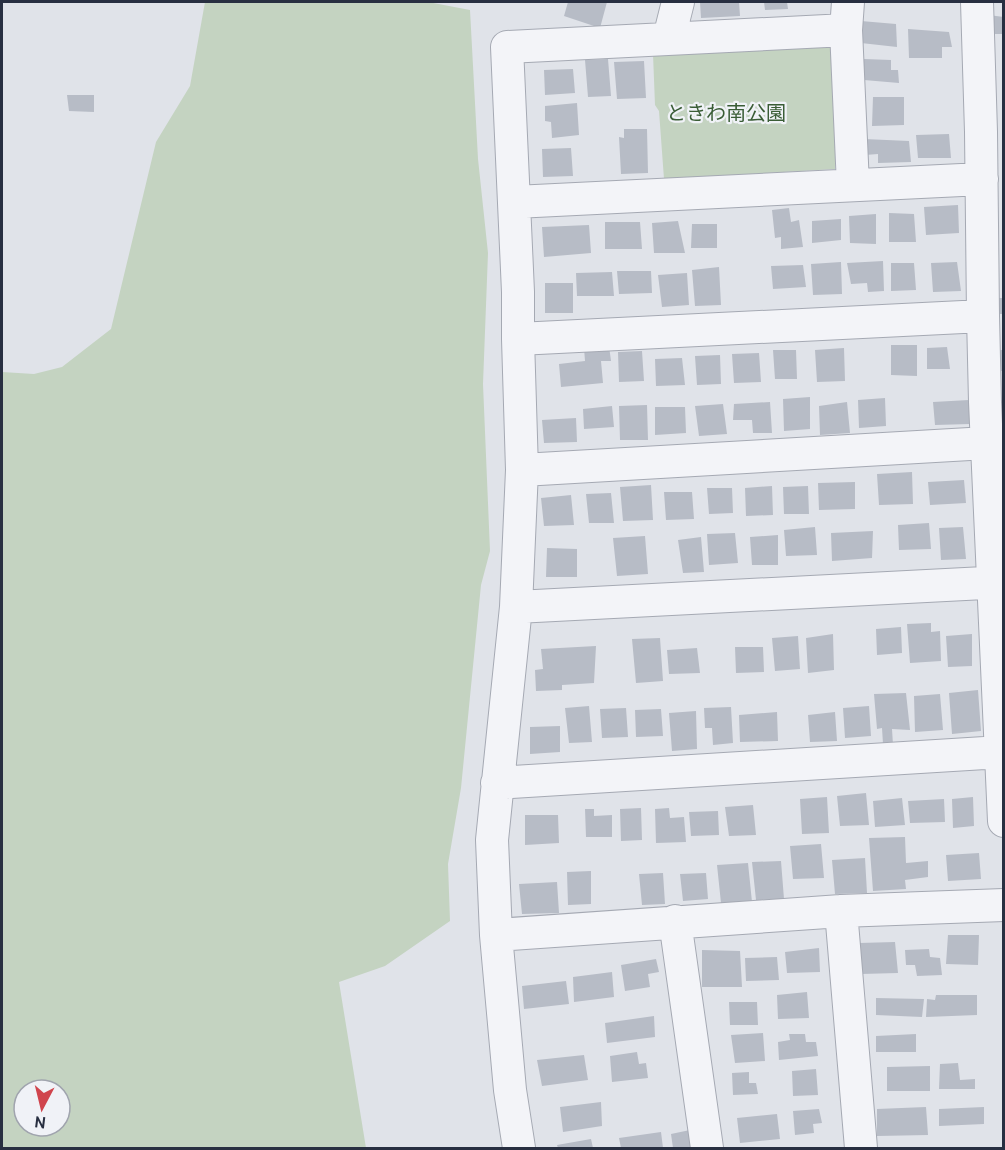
<svg xmlns="http://www.w3.org/2000/svg" width="1005" height="1150" font-family="Cabin,'Noto Sans JP',sans-serif">
<style>
.green{fill:#c4d3c1;fill-rule:evenodd}
.building{fill:#b7bcc6}
.lines{fill:none;stroke-linecap:round;stroke-linejoin:round}
.minor-casing{stroke:#a5a9b3;stroke-width:34}
.minor{stroke:#f3f4f8;stroke-width:32}
.labels{text-anchor:middle;dominant-baseline:central;stroke-width:4.5;stroke-linejoin:round;paint-order:stroke}
.park-label{font-size:20px;fill:#3a5d36;stroke:#f0f2f7}
</style>
<rect width="100%" height="100%" fill="#e0e3e9"/>
<path class="green" d="M205,2H428L470,10L478,159L488,253L483,384L490,551L481,585L461,788L448,864L450,921L385,966L339,982L366,1148H2V372L34,374L62,367L111,329L156,142L190,86ZM24,1090H60V1126H24Z
M835,46V169L664,179L659,111L655,105L653,54Z"/>
<path class="building" d="M568,2H607L600,28L564,16Z
M700,2H739L740,16L701,18Z
M764,2H787L788,9L765,10Z
M988,15L1004,17V34H990Z
M861,21L896,24L897,47L861,43Z
M908,29L949,32L952,47H942V58H909Z
M608,59L611,96L588,97L585,60Z
M864,59L891,60V70H898L899,83L864,80Z
M644,61L646,98L617,99L614,62Z
M573,69L575,93L545,95L544,70Z
M67,95H94V112L69,111Z
M873,97H904V125L872,126Z
M577,103L579,135L552,138L551,122L545,121V106Z
M624,129H647L648,173L621,174L619,137L624,138Z
M949,134L951,158H918L916,135Z
M864,139L909,141L911,162L878,163V154L865,155Z
M571,148L573,176L543,177L542,149Z
M958,205L959,233L926,235L924,207Z
M789,208L791,222L799,220L803,247L781,249V237L775,238L772,210Z
M889,213L914,214L916,242H889Z
M876,214V244L850,243L849,216Z
M841,219V240L812,243V221Z
M678,221L685,253H654L652,223Z
M605,222H640L642,249H605Z
M692,224H717V248H691Z
M589,225L591,253L544,257L542,227Z
M883,261L884,291L868,292L867,283L851,284L847,263Z
M841,262L842,294L813,295L811,264Z
M957,262L961,291L933,292L931,263Z
M891,263H914L916,290L891,291Z
M803,265L806,287L773,289L771,266Z
M719,267L721,305L695,306L692,270Z
M617,271H651L652,293L619,294Z
M612,272L614,296H577L576,273Z
M687,273L689,305L662,307L658,275Z
M545,283H573V313H545Z
M997,298H1004V314H996Z
M891,345H917V376L891,375Z
M609,346L611,361H601L603,383L561,387L559,364L585,361L584,348Z
M947,347L950,369H927V348Z
M844,348L845,381L817,382L815,350Z
M773,350H796L797,379H775Z
M998,350H1004V371H999Z
M642,351L644,381L619,382L618,352Z
M759,353L761,382L734,383L732,354Z
M720,355L721,384L697,385L695,356Z
M682,358L685,385L656,386L655,359Z
M810,397V429L784,431L783,399Z
M885,398L886,426L859,428L858,400Z
M969,400L970,424L935,425L933,402Z
M770,402L772,433H753L752,420H733L734,404Z
M847,402L850,433L820,435L819,406Z
M723,404L727,434L699,436L695,406Z
M647,405L648,440H620L619,406Z
M612,406L614,427L584,429L583,409Z
M655,407H685L686,433L655,435Z
M576,418L577,442L544,443L542,420Z
M912,472L913,504L879,505L877,474Z
M964,480L966,503L930,505L928,482Z
M855,482V509L819,510L818,483Z
M651,485L653,520L623,521L620,487Z
M772,486L773,515L746,516L745,488Z
M808,486L809,514H784L783,487Z
M707,488H732L733,513L709,514Z
M664,492H692L694,519L666,520Z
M611,493L614,523H589L586,494Z
M571,495L574,525L544,526L541,498Z
M929,523L931,549L899,550L898,525Z
M815,527L817,555L786,556L784,530Z
M963,527L966,559L941,560L939,528Z
M873,531L872,558L832,561L831,533Z
M735,533L738,563L709,565L707,534Z
M778,535V565H752L750,537Z
M645,536L648,574L617,576L613,538Z
M701,537L704,572L683,573L678,540Z
M547,548L577,549V577H546Z
M931,623V632L940,631L941,661L910,663L907,624Z
M901,627L902,653L877,655L876,629Z
M833,634L834,670L808,673L806,638Z
M972,634V666L948,667L946,636Z
M798,636L800,669L775,671L772,638Z
M660,638L663,681L636,683L632,639Z
M596,646L594,683L562,685V690L536,691L535,670L543,669L541,649Z
M735,647H763L764,672L736,673Z
M697,648L700,673L669,674L667,650Z
M978,690L981,731L952,734L949,693Z
M906,693L910,730L892,729L893,745L883,744L882,728L877,729L874,694Z
M940,694L943,730L915,732L914,696Z
M589,706L592,742L569,743L565,708Z
M869,706L871,736L845,738L843,708Z
M731,707L733,743L713,745L712,728H705L704,708Z
M626,708L628,737L602,738L600,709Z
M661,709L663,736L636,737L635,710Z
M696,711L697,749L672,751L669,713Z
M777,712L778,741L740,742L739,715Z
M835,712L837,741L810,742L808,715Z
M560,726V752L530,754V727Z
M866,793L869,825L840,826L837,796Z
M827,797L829,833L802,834L800,799Z
M973,797L974,826L953,828L952,799Z
M902,798L905,825L875,827L873,801Z
M944,799L945,822L910,823L908,801Z
M753,805L756,835L729,836L725,807Z
M641,808L642,840L621,841L620,809Z
M669,808L670,818L684,817L686,842L656,843L655,809Z
M585,809H594V816L612,815V837H586Z
M718,811L719,835L691,836L689,812Z
M525,815H558L559,843L525,845Z
M905,837L906,863L928,861V877L905,880L906,889L873,891L869,838Z
M821,844L824,878L793,879L790,846Z
M979,853L981,879L948,881L946,855Z
M865,858L867,893L835,894L832,860Z
M781,861L784,899L756,900L752,862Z
M748,863L752,902L721,903L717,865Z
M591,871V904L568,905L567,872Z
M663,873L665,904L642,905L639,874Z
M706,873L708,899L683,901L680,874Z
M557,882L559,913L522,914L519,884Z
M948,935H979L978,965L946,964Z
M895,942L898,973L861,974L859,943Z
M819,948L820,972L787,973L785,952Z
M929,949L930,957L940,958L942,975L917,976L915,965H906L905,950Z
M702,950L740,951L742,987H702Z
M777,957L779,980L746,981L745,958Z
M656,959L659,972L648,974L650,987L625,991L621,965Z
M612,972L614,997L574,1002L573,977Z
M566,981L569,1004L524,1009L522,986Z
M807,992L809,1018L778,1019L777,995Z
M936,995H977V1015L926,1017L927,999L935,1000Z
M876,998L924,999L922,1017L876,1015Z
M729,1002H757L758,1025H730Z
M654,1016L655,1037L607,1043L605,1023Z
M763,1033L765,1061L735,1063L731,1035Z
M789,1034H805L806,1042H816L818,1056L779,1060L778,1042L790,1040Z
M916,1034V1052H876V1036Z
M637,1052L639,1064L646,1063L648,1078L612,1082L610,1056Z
M584,1055L588,1080L542,1086L537,1060Z
M958,1063L960,1080L975,1079V1089H939L940,1064Z
M930,1066V1091H887V1067Z
M816,1069L818,1095L793,1096L792,1071Z
M749,1072V1083H756L758,1094L733,1095L732,1073Z
M601,1102L602,1126L563,1132L560,1107Z
M926,1107L928,1135L877,1136V1109Z
M984,1107V1124L939,1126V1109Z
M819,1109L822,1123L813,1124L814,1133L795,1135L793,1111Z
M777,1114L780,1139L740,1143L737,1118Z
M690,1130L692,1148H673L671,1134Z
M661,1132L663,1148H621L619,1138Z
M591,1139L593,1148H558L557,1145Z"/>
<g class="lines">
<g class="minor-casing">
<path id="minor" d="M848,2L846,30L853,185
M977,2L981,132L983,316L985,402L1004,821
M669,38L678,2
M515,202L982,179
M518,339L983,316
M522,470L987,443
M516,607L1004,582
M497,783L1001,752
M841,911L861,1148
M675,921L707,1148
M496,935L841,911L1004,905
M519,1148L510,1090L496,935L492,840L516,607L522,470L518,339V292L507,47L846,30"/>
</g>
<use href="#minor" class="minor"/>
</g>
<g class="labels">
<g class="park-label">
<text x="726" y="113">ときわ南公園</text>
</g>
</g>
<rect width="1005" height="1150" fill="none" stroke="#282f41" stroke-width="6"/>
<g transform="translate(42 1108) rotate(187)"><circle r="28" fill="#f0f2f7" stroke="#a0a4ae" stroke-width="1.5"/>
<path d="M0-4.5L10 22L0 15L-10 22Z" fill="#d0444d"/>
<text y="-9" font-size="16" font-weight="bold" text-anchor="middle" fill="#282f41">N</text>
</g>
</svg>
